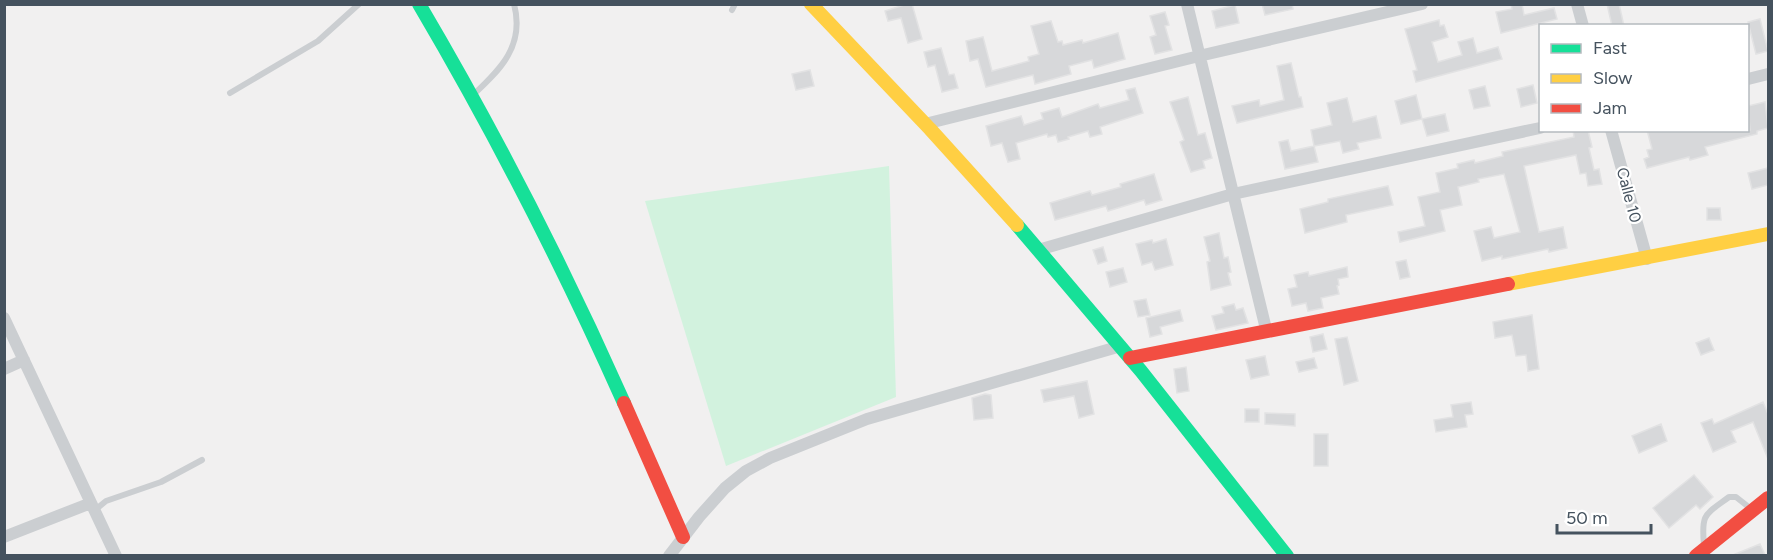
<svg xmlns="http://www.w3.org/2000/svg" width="1773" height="560" font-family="Figtree,sans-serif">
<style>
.green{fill:#d2f2de}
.building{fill:#d7d8da;stroke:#e2e2e3;stroke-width:1.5}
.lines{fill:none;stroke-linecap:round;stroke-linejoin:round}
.lane{stroke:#cbced1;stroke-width:6}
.street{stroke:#cbced1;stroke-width:12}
.fast{stroke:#16e098;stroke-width:14}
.slow{stroke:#ffcf43;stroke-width:14}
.jam{stroke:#f24e42;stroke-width:14}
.labels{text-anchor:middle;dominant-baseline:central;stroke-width:4.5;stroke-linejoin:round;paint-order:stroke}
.street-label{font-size:16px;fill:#45525e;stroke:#fff}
</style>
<rect width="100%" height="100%" fill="#f1f0f0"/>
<path class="green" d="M889,166L896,397L726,466L645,201Z"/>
<path class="building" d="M907,4H912L922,39L908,43L901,18L888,21L885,11Z
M1262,4H1292L1293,9L1265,15Z
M1511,4H1522L1524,15L1554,8L1557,19L1501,33L1496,12L1512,9Z
M1607,4H1619L1624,26H1612Z
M1235,5L1239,23L1216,28L1212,11Z
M1165,12L1169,25L1165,26L1172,50L1155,54L1150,37L1156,35L1150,16Z
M1760,19L1768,51L1756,54L1748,22Z
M1439,20L1440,26L1444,25L1448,37L1432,42L1438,62L1462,55L1458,42L1473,38L1477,53L1498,47L1502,59L1416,82L1413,71L1417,70L1405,29Z
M1051,21L1058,42L1062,41L1063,45L1082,40L1083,43L1118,33L1125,59L1094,68L1092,60L1069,66L1071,74L1035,84L1033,75L986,87L978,59L970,61L966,41L983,37L992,71L1029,61L1028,57L1039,54L1031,26Z
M941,48L949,75L954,74L958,88L942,92L935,65L928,67L924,52Z
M1291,63L1299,97H1301L1303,107L1237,123L1232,106L1259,100L1260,106L1284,100L1277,66Z
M810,70L814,86L796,90L792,74Z
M1533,85L1537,103L1521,107L1517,89Z
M1485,86L1490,106L1474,109L1469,90Z
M1135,88L1143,113L1100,127L1102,134L1090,137L1088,131L1068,137L1069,139L1058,142L1056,135L1048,137L1047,134L1016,143L1020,159L1008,162L1002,143L991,146L986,126L1021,116L1024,125L1043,119L1041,113L1059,108L1062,117L1098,104L1100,108L1129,100L1126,90Z
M1416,95L1422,119L1401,124L1395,101Z
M1188,97L1198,135L1205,133L1212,158L1203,161L1205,168L1191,172L1180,142L1184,140L1170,102Z
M1347,98L1353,122L1376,116L1381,138L1357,143L1359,149L1343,153L1340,141L1314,146L1311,130L1332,125L1327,103Z
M1765,102L1768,128L1757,131V134L1705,147L1708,155L1690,160L1689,157L1647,168L1644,159L1649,157L1647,150L1652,149L1647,130H1750L1748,106Z
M1445,114L1449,131L1427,136L1422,119Z
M1573,130H1588L1592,147L1589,148L1594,170L1599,169L1602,184L1588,186L1586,173L1580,174L1576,155L1524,166L1539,232L1563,227L1567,248L1549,252L1548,249L1502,259V256L1482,261L1474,231L1491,227L1494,238L1520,232L1504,174L1478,179L1479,182L1458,187L1462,205L1440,210L1445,231L1400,242L1398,232L1425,226L1418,197L1440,192L1436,173L1458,168L1457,164L1474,160L1475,163L1503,156L1502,152L1574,137Z
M1288,140L1291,151L1314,146L1318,162L1285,169L1279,142Z
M1768,168V185L1752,189L1748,173Z
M1154,174L1162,200L1146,205L1144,200L1108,211L1106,206L1055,220L1050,203L1090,191L1092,195L1121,187L1120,184Z
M1388,186L1393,205L1346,215L1347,222L1305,233L1300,209L1328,202V199Z
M1707,208H1720L1721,220H1707Z
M1219,233L1224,258L1228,257L1231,272L1228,273L1231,285L1211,290L1207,262L1210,261L1204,237Z
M1166,239L1173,265L1155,270L1152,262L1142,265L1136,244L1152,240L1153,243Z
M1103,247L1107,261L1098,264L1093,250Z
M1406,260L1410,277L1400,279L1396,262Z
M1347,267L1348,277L1338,279L1339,285L1337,286L1339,294L1321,298L1323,308L1308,311L1306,303L1292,306L1288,289L1297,287L1294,275L1308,272L1309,276Z
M1123,268L1127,282L1110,287L1106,272Z
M1146,299L1150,315L1138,317L1134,301Z
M1234,304L1236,310L1243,308L1248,323L1216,330L1212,316L1224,313L1222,307Z
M1180,310L1183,321L1160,327L1162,334L1150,337L1146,318Z
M1532,315L1539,369L1528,371L1526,355L1516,356L1512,335L1495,338L1493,322Z
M1323,334L1327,349L1313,352L1310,337Z
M1347,337L1358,381L1344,385L1335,339Z
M1709,338L1714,350L1701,355L1696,343Z
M1265,356L1269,375L1251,379L1246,360Z
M1314,358L1317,368L1299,372L1296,362Z
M1186,367L1189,391L1177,393L1174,369Z
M1087,381L1094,414L1079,418L1074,396L1044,402L1041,390Z
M985,394L991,395L993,418L974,420L972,398Z
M1471,402L1473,414L1465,415L1467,427L1436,432L1434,420L1453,417L1451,405Z
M1763,402L1768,414V459L1753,422L1731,431L1736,442L1713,452L1701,423L1712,419L1714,424Z
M1245,409H1259V422H1245Z
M1265,413L1295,414V426L1265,424Z
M1661,424L1667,441L1639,453L1632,436Z
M1314,434H1328V466H1314Z
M1694,475L1713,497L1700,509L1696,505L1669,528L1653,508Z
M1760,544L1765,555H1733Z"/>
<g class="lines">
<path class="lane" d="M732,10L735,4
M230,93L318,41L359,4
M473,95C501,69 525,45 514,4
M95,510L106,501L161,482L202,460
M1704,545C1701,513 1705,515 1729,497H1736L1750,508"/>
<path class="street" d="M1187,4L1266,329
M1577,4L1583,26
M1748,79L1768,74
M925,124L1199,56L1422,4
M1611,130L1647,259
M1038,250L1233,194L1540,128
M4,318L116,556
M4,369L24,360
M4,537L91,503
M669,556L699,517L725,488L746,471L770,458L867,419L1121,346"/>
<path class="fast" d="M419,4C495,133 563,266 624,403
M1017,225L1141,371L1287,556"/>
<path class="slow" d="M811,4L930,129L1017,225
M1508,284L1768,234"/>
<path class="jam" d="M1130,358L1508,284
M624,403L683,537
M1696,556L1768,498"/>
</g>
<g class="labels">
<g class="street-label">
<text transform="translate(1629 195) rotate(75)">Calle 10</text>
</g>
</g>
<rect width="1773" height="560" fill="none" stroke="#45525e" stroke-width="12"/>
<rect x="1539" y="24" width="210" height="108" fill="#ffffff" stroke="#b5babf" stroke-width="1.5"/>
<rect x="1551" y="44" width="30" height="9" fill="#16e098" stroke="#b5babf" stroke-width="1.5"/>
<text x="1593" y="54" font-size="18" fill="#45525e">Fast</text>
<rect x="1551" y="74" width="30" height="9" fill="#ffcf43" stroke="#b5babf" stroke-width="1.5"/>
<text x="1593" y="84" font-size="18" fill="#45525e">Slow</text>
<rect x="1551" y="104" width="30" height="9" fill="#f24e42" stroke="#b5babf" stroke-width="1.5"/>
<text x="1593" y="114" font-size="18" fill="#45525e">Jam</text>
<path d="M1557 524v9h94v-9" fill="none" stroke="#45525e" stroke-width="3"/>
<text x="1566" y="524" font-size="18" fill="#45525e" stroke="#ffffff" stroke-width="4.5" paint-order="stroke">50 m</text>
</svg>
